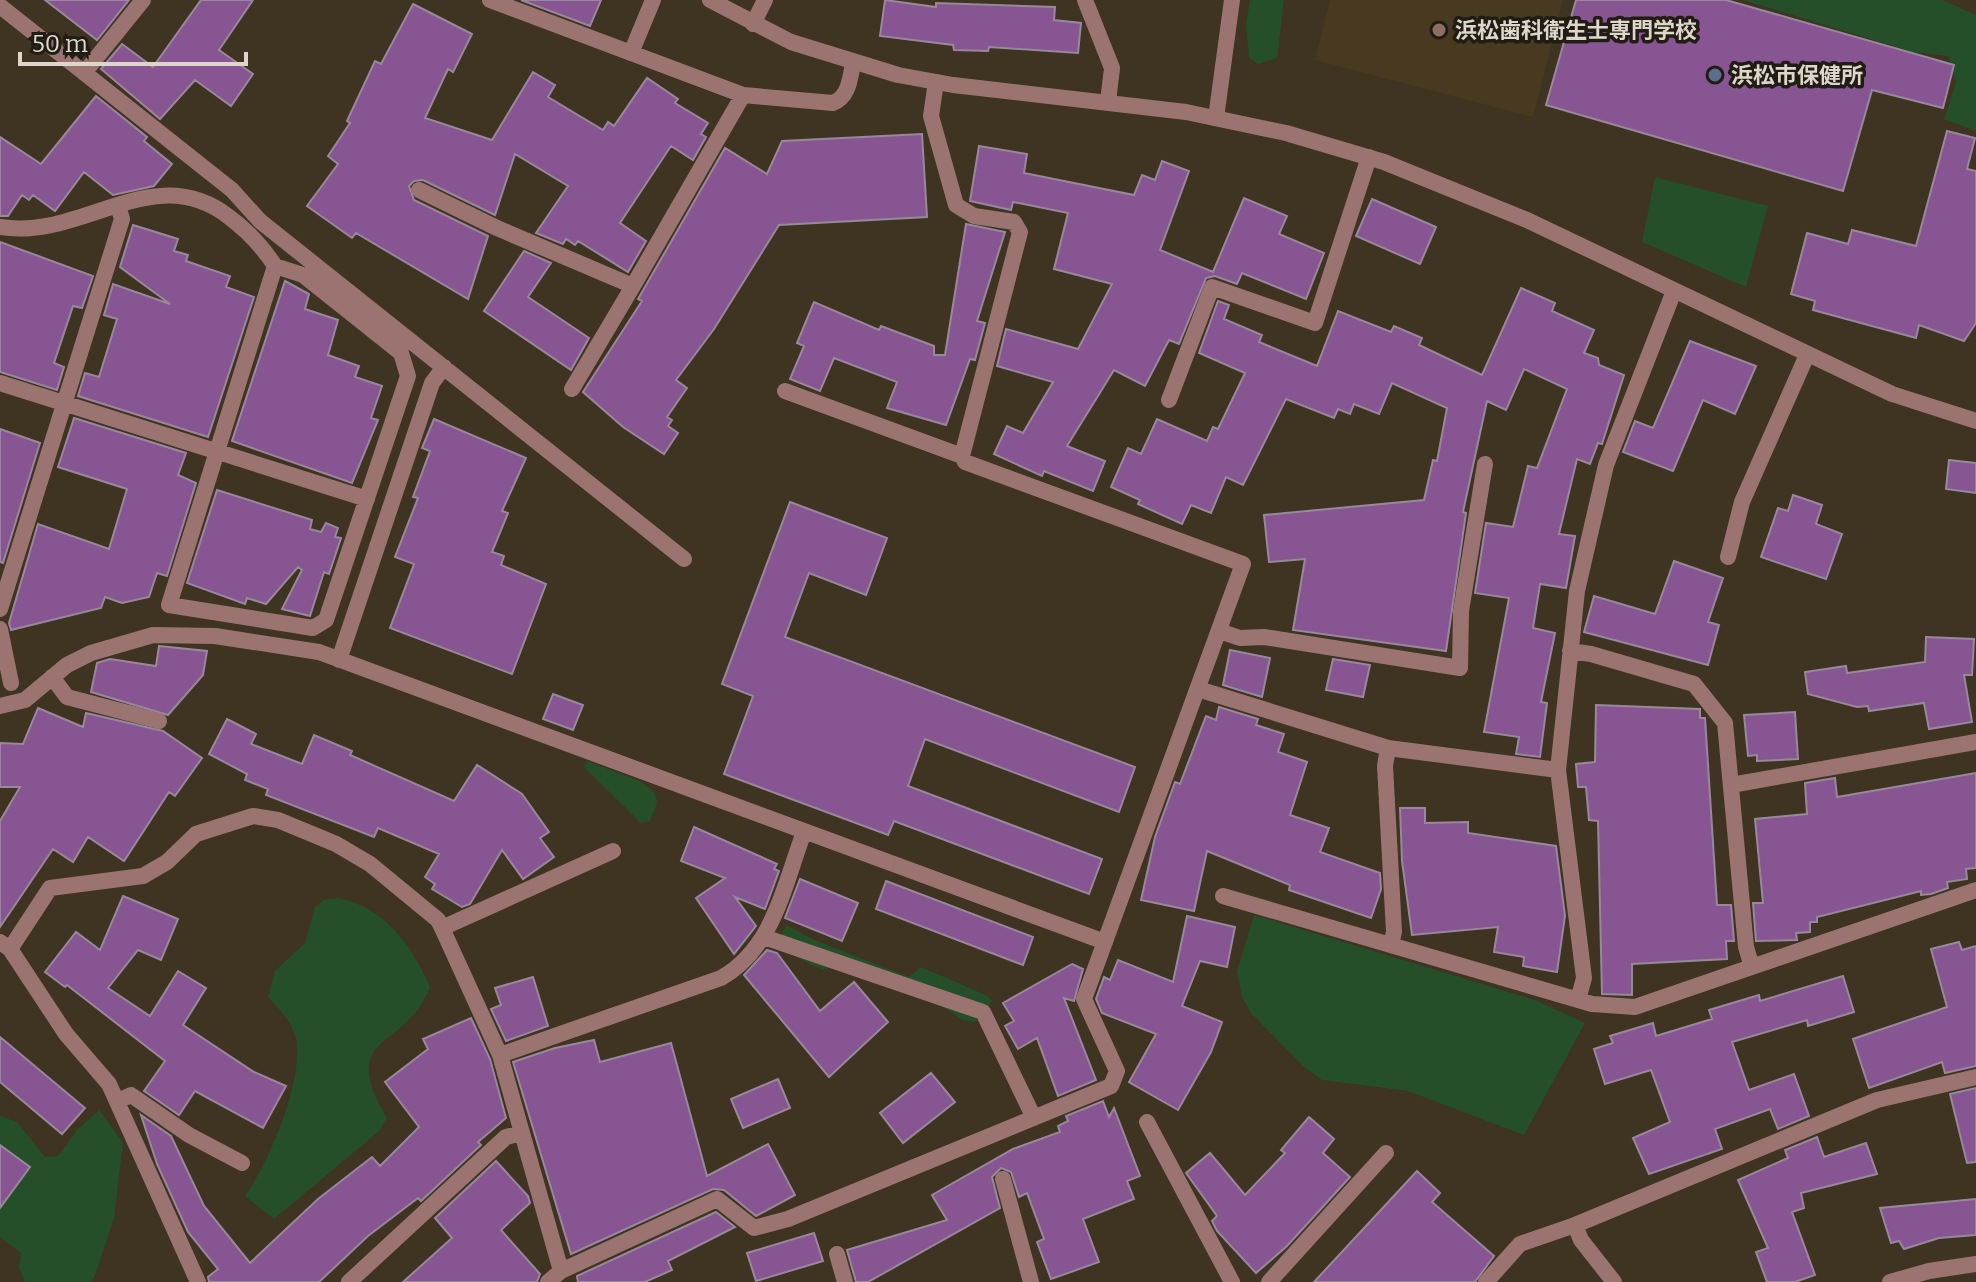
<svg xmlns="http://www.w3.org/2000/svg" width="1976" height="1282" font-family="Bitter,'Noto Sans JP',serif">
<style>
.built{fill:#473a20}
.green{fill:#254f28}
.building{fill:#875591;stroke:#98889b;stroke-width:2}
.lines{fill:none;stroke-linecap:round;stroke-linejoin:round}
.minor{stroke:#9b7472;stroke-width:16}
.tertiary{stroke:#9b7472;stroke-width:16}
.education-dot{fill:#8d6e63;stroke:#211c14;stroke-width:3}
.service-dot{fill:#5c6f8a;stroke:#211c14;stroke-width:3}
.labels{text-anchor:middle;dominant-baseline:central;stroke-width:7;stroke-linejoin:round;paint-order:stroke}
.poi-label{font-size:22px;font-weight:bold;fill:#ddd7cb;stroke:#211c14;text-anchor:start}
</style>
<rect width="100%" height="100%" fill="#3e3421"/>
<path class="built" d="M1330,0H1563L1533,117L1315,60Z"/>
<path class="green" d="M1250,0H1284L1277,58L1258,64L1249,58L1246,24Z
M1743,0H1942L1976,15V131L1944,119L1956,83L1949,56L1913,52Z
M1655,177L1768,206L1746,287L1642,242Z
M587,761L640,781L655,793L657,803L650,821L641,823L634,816L584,767Z
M339,898C386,909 411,944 430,987C405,1052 336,1032 387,1118L379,1131L274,1219L245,1196C269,1162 301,1086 297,1044C295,1025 280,1010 268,997L275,971L305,943L315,907L325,899Z
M1254,915L1535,1000L1585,1023L1524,1135L1408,1091L1322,1080L1304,1067L1251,1013L1242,997L1237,971Z
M787,925L812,939L909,977L921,967L988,996L992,1001L975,1022L963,1020L938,1004L832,966L824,970C805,962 783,955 782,932Z
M99,1110L123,1143L114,1218L94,1278L90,1282H25L19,1268L21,1253L0,1237V1116L17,1122L45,1157L58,1156L77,1130Z"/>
<path class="building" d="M45,0H129L97,40Z
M201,0H253L219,50L253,74L231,106L195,80L160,119L101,69L122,44L153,67Z
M521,0H601L590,26Z
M885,0L936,7V3L1055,7L1054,20L1081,23L1078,53L989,47L988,51L954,50L953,45L880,36Z
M1576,0H1726L1954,65L1943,108L1872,90L1843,191L1546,105Z
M413,4L472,34L453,72L448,69L425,118L492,140L533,72L555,85L548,97L603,130L608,122L614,126L647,78L678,99L675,103L708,123L701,134L706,137L693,160L671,146L620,223L646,241L628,272L578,241L575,245L566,239L563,244L536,233L568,186L515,154L495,215L423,180L414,181L409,186L414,200L488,236L468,299L356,233L352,238L307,206L338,164L328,156L350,123L347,121L375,61L381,64Z
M96,96L147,137L144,141L172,164L154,186L113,195L84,172L55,211L33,195L29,200L22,195L8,216H0V137L41,164Z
M1947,131L1975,138L1967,169L1976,171V323L1964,341L1919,325L1916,338L1813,310L1815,301L1791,294L1807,233L1848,244L1852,230L1916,246Z
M922,134L927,217L779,225L714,329L676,380L687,388L667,417L672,420L668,426L678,433L664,454L623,427L583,392L642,301L638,299L725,148L767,174L782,141Z
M979,146L1027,154L1024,173L1134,195L1142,175L1155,180L1162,161L1189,171L1160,250L1213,272L1244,198L1287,216L1279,234L1324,253L1306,299L1242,273L1237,284L1215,276L1206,278L1179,344L1169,340L1145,386L1114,370L1067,446L1105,461L1093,491L1044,471L1042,476L994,454L1007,426L1023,433L1053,382L997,366L1006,329L1078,349L1112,284L1054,269L1068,213L1013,202L1011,210L970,201Z
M1372,199L1436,227L1420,264L1356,236Z
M966,224L1005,232L977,321L985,323L975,360L970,359L946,425L887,408L897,382L834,358L820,391L790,379L804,346L797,343L814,302L879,330L881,326L934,346V355H945Z
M133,225L178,239L174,251L188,255L186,261L230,276L226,287L254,297L208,437L78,396L85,373L99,377L117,319L104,315L113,284L170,304L120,267Z
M0,242L93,276L82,308L73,306L54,363L64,367L57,390L0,372Z
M524,251L551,263L528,297L589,338L571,370L484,311Z
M285,281L309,294L305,309L338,320L328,355L359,366L355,377L382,386L371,418L378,420L352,483L232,441Z
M1521,288L1555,303L1552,311L1594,330L1584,353L1598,358L1599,365L1624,375L1602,444L1598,443L1590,464L1577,459L1559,534L1575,536L1566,588L1540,584L1533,628L1555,633L1541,702L1547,703L1540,757L1516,754L1519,737L1484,732L1509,598L1475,593L1486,523L1513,527L1528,466L1537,468L1567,389L1524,369L1506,410L1487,401L1463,512L1466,513L1446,651L1293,630L1305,559L1269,562L1264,515L1424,500L1433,460L1437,461L1447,408L1392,383L1379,414L1354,404L1350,414L1338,409L1334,418L1286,399L1243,485L1226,477L1211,513L1191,505L1182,524L1138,504L1140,500L1111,487L1128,448L1141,454L1157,419L1207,441L1213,427L1218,429L1245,373L1199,353L1218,301L1229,305L1224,319L1262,335L1259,342L1317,366L1338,311L1391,332L1394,326L1422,338L1419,345L1482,375Z
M1690,341L1756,366L1735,414L1703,400L1673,471L1623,452L1635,421L1653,428Z
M74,418L186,453L178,475L196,483L167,576L157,573L149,597L122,603L105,597L101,608L11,630L9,623L38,524L109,549L127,489L58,467Z
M434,419L526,458L502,511L508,513L492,552L504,556L501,565L546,584L512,674L390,628L414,564L395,557L418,498L413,497L430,451L422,448Z
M0,429L40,443L3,563L0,562Z
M1949,460L1976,463V493L1946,489Z
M217,490L312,520L310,529L321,532L326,523L338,528L335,537L341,538L329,574L324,572L310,616L282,609L302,570L298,567L266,604L247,598L245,604L187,583Z
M1793,495L1822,505L1816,524L1842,534L1826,579L1761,557L1778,508L1788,511Z
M790,502L887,538L866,595L809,573L785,637L1135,767L1119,812L925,739L908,786L1102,859L1089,894L894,821L888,835L724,774L753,696L722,684Z
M1674,561L1723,578L1708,622L1719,625L1708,665L1584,632L1594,596L1655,614Z
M1926,637L1974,639L1972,675H1964L1972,722L1929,729L1924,703L1869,711L1868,706L1857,707L1808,694L1805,672L1846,666L1847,673L1925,662Z
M159,646L207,651L203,675L168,715L91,692L97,663L110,659L156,666Z
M1230,650L1270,658L1262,697L1223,685Z
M1333,659L1370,665L1363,697L1326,690Z
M553,694L583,705L573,730L543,719Z
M1596,705L1700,709V718H1705L1717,905H1731L1734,941H1726L1727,959L1632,964V995L1602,994L1598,821L1589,820L1586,787H1578L1576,764L1595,762Z
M1219,707L1258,719L1256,725L1284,734L1278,752L1307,762L1290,815L1329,828L1320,852L1380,873L1381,889L1371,918L1289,890L1290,885L1207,851L1194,911L1141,900L1155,837L1175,782L1180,784L1206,716L1216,720Z
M38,708L83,727L86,713L163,731L202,758L175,796L169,792L124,861L88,837L73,862L53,849L0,927V821L20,787H0V743L23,744Z
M1795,712L1798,759L1757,761V755L1748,756L1744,715Z
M227,719L256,734L251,744L302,764L314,735L352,751L350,755L454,801L477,765L522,794L549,832L540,838L554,857L523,879L502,850L470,904L462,907L432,889L435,884L425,877L439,854L378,828L374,837L266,795L268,789L245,780L247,774L209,754Z
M1976,773V868L1966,869L1967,879L1947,882L1948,888L1931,894L1921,895V891L1817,917V922H1810V932L1796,933L1797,940L1756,941L1753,903H1763L1755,819L1807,814L1805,783L1835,778L1837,797Z
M1400,808H1425V823L1468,822V833L1556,846L1565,916L1557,972L1523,966L1524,957L1494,952L1498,927L1412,935L1402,861Z
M694,827L777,864L774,869L779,871L765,909L735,897L756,926L734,954L696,898L725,878L681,861Z
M800,879L858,903L842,941L785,918Z
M886,881L1033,937L1023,965L876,909Z
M123,896L178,919L161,960L138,950L108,988L150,1016L178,971L206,988L183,1025L254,1072L286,1086L263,1128L195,1091L179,1115L144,1091L165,1061L67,985L65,987L45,972L76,932L100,950Z
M1187,916L1235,927L1227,967L1200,961L1182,1006L1222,1022L1211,1052L1178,1110L1129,1082L1156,1034L1102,1013L1096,999L1104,977L1110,980L1118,960L1173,982Z
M1959,942L1962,950L1976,946V1066L1945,1073L1942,1062L1869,1088L1853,1039L1947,1007L1931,949Z
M767,950L777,953L820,1011L854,982L888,1022L829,1077L744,975Z
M1072,964L1083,969L1074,1001L1064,998L1096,1080L1058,1096L1037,1038L1018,1049L1005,1026L1014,1021L1003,1003Z
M1843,976L1854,1012L1808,1026L1807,1020L1732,1042L1749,1090L1794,1074L1809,1116L1778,1129L1770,1109L1715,1129L1722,1149L1649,1174L1633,1138L1670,1122L1651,1070L1605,1084L1594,1049L1613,1043L1610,1036L1653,1023L1656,1036L1712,1019L1709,1010L1759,995L1760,1001Z
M533,977L548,1026L506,1041L491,1009L501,1005L495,988Z
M471,1018L490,1059L506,1118L478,1142L481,1145L421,1201L418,1198L368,1236L319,1282H209L208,1277L218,1269L188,1232L157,1164L141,1115L171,1136L204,1206L250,1263L318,1199L372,1157L380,1166L419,1127L385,1082L428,1049L423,1039Z
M0,1037L85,1108L62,1134L0,1082Z
M594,1040L600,1062L671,1043L707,1176L768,1144L795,1195L756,1216L724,1190L713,1189L571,1254L513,1062L555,1048Z
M931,1073L955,1102L903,1143L880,1113Z
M778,1079L790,1108L743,1128L731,1099Z
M1976,1088V1162L1967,1163L1950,1094Z
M1103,1101L1109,1117L1114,1108L1140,1176L1127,1181L1134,1199L1083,1219L1099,1262L1051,1279L1037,1242L1044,1239L1027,1193L1019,1197L1011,1172L1001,1168L992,1177L1000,1208L868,1282H856L847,1250L947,1220L932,1195L1013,1149L1060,1132L1058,1126L1068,1121L1066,1116Z
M1309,1117L1334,1139L1323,1153L1350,1177L1287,1246L1256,1273L1217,1231L1212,1221L1217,1216L1186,1173L1210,1153L1245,1195L1285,1153L1281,1150Z
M1817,1137L1824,1157L1866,1143L1877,1174L1801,1193L1804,1208L1792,1212L1815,1275L1795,1282H1767L1756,1252L1768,1248L1738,1180L1788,1158L1785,1150Z
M0,1145L30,1167L0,1208Z
M496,1161L528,1196L530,1203L501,1230L540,1274L537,1282H403L452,1238L435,1218Z
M1417,1171L1440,1193L1432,1202L1494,1256L1475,1282H1314Z
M1976,1199V1235L1939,1238L1904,1249L1899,1241L1891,1243L1880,1208Z
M716,1212L735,1227L668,1261L672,1270L645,1282H578L577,1276Z
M814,1233L823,1261L756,1281L747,1253Z"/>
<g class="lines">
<path class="minor" d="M490,0L743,95L833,103C849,97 850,78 853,64
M1085,0L1112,68L1108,102
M0,6L232,190L260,221L684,559
M753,24L765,0
M631,53L653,0
M84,73L143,0
M936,82L931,116L956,205L974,216L1014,222L1020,232L962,456
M1216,118L1232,0
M419,190L497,228L633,286L743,95
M0,227C82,241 154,158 229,217C248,231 262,246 275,266L169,605L313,628L326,620L408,376L401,353L303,275L275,266
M0,383L367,499
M572,389L633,286
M1169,400L1212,287L1315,323L1369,157
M1728,557L1742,502L1807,355
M0,609L122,219L118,206
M0,629L11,683
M1219,631L1240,638L1264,637L1460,668L1461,611L1485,464
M1570,651L1591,654L1694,684L1725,723L1746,947L1752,967
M339,660L432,383L444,367
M52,677L67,697L159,721
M1198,689L1388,748L1558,770
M0,706L25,700L67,665L91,653L153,635L215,636L319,652L1105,942
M1388,748L1385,766L1394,932L1391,945
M1731,785L1976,742
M1223,896L1592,1004L1635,1007L1976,890
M442,928L613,851
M764,937L983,1012L1034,1118
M0,942L10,949L66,1034L109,1084L198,1282
M10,949L50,888L143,876L167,862L196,834L253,816L278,820L336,844L370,864L438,920L442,928L500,1055L561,1271
M1578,1000L1584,978L1558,770L1577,591L1606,465L1674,291
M500,1055L721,978C774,948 784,885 804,832
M118,1101L131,1095L189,1135L242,1163
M1147,1122L1232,1282
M1003,1179L1031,1282
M1575,1225L1581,1240L1614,1282
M837,1254L845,1282
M349,1282L506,1137L522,1133
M548,1282L561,1271L717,1199L754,1228L788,1219L1111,1086L1117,1071L1084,999L1243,564L965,462L962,456L785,391
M1269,1282L1386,1153
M1486,1282L1520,1244L1575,1225L1877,1100L1976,1077"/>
<path class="tertiary" d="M710,0L791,42L898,75L953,85L1186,112L1286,133L1384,162L1527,220L1892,394L1976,421
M1890,1282L1929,1271L1976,1264"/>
</g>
<circle class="education-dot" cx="1439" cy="30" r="8"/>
<circle class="service-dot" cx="1715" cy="75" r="8"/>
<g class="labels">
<g class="poi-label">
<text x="1455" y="30">浜松歯科衛生士専門学校</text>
<text x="1731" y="75">浜松市保健所</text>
</g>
</g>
<path d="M20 52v12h226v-12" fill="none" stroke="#ddd7cb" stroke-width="4"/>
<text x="32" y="52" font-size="24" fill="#ddd7cb" stroke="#211c14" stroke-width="6" paint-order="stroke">50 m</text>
</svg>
